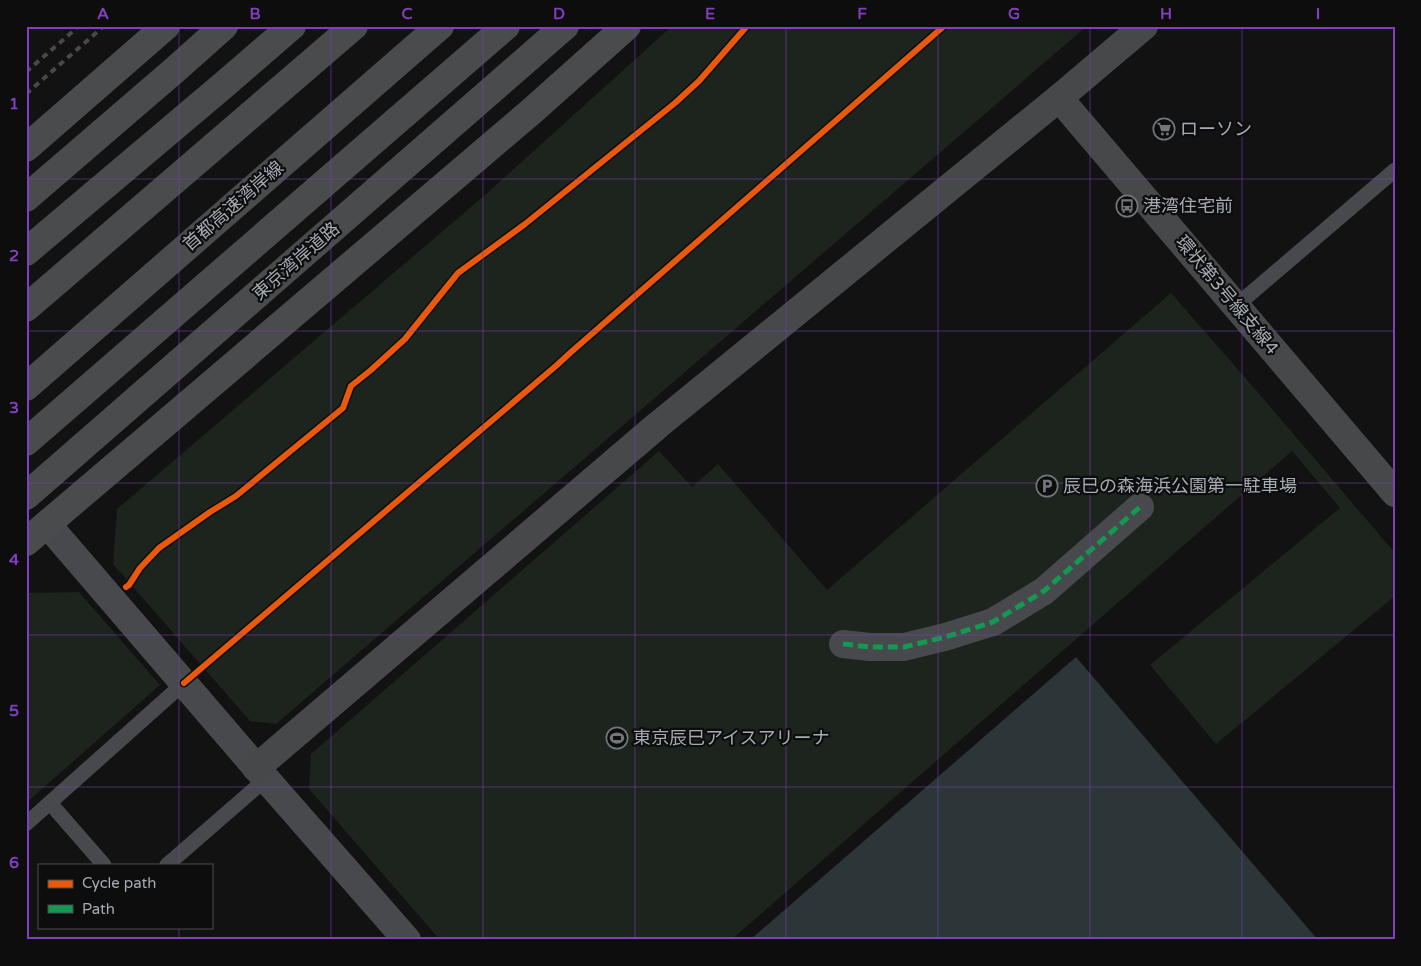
<svg xmlns="http://www.w3.org/2000/svg" width="1421" height="966" font-family="'Varela Round','Noto Sans JP',sans-serif">
<style>
.green{fill:#1d231d}
.water{fill:#2c3538}
.lines{fill:none;stroke-linecap:round;stroke-linejoin:round}
.lane{stroke:#47494c;stroke-width:15}
.street{stroke:#47494c;stroke-width:28}
.secondary{stroke:#464849;stroke-width:28}
.highway{stroke:#4a4b4c;stroke-width:28}
.rail{stroke:#48494b;stroke-width:4;stroke-dasharray:6 5;stroke-linecap:butt}
.quiet{stroke:#139951;stroke-width:5;stroke-dasharray:10 5;stroke-linecap:butt}
.cycleway-casing{stroke:#0d0d0e;stroke-width:9}
.cycleway{stroke:#e8590c;stroke-width:6}
.grid{fill:none;stroke:#813fbd;stroke-width:1;stroke-opacity:0.55}
.labels{text-anchor:middle;dominant-baseline:central;stroke-width:4.5;stroke-linejoin:round;paint-order:stroke}
.poi-label{font-size:18px;fill:#a5abb2;stroke:#0d0d0e;text-anchor:start}
.street-label{font-size:18px;fill:#a5abb2;stroke:#0d0d0e}
.neatline{fill:none;stroke:#813fbd;stroke-width:2}
.grid-label{font-size:16px;text-anchor:middle;font-weight:bold;fill:#813fbd}
</style>
<rect width="100%" height="100%" fill="#121213"/>
<path class="green" d="M672,26H1087L276,724L250,721L113,564L117,509L485,195Z
M1171,293L1255,389L1395,553V596L1216,744L1150,665L1340,508L1292,451L731,940H440L309,789L311,754L659,451L692,487L718,464L827,590Z
M79,592L160,685L26,803V593Z"/>
<path class="water" d="M1076,657L1318,940H750Z"/>
<g class="lines">
<path class="lane" d="M1236,306L1395,170
M50,803L104,865
M26,824L184,683
M167,865L266,779"/>
<path class="street" d="M47,524L266,779L407,940
M843,644L870,647H904L945,637L993,622L1044,591L1140,507"/>
<path class="secondary" d="M1059,98L1395,493
M256,768L658,425L1059,98L1144,26"/>
<path class="highway" d="M26,148L166,26
M26,198L177,68L224,26
M26,252L226,83L292,26
M26,308L354,26
M26,387L440,26
M26,442L506,26
M26,496L565,26
M26,542L533,110L627,26"/>
<path class="rail" d="M26,72L79,26
M26,94L104,26"/>
<path class="quiet" d="M843,644L870,647H904L945,637L993,622L1044,591L1140,507"/>
<g class="cycleway-casing">
<path id="cycleway" d="M126,587L129,585L140,568L159,548L210,512L236,496L343,408L351,386L371,370L405,339L458,273L525,224L675,103L699,81L747,26
M184,683L557,365L570,353L944,26"/>
</g>
<use href="#cycleway" class="cycleway"/>
</g>
<path class="grid" d="M179,26V865M331,26V940M483,26V940M635,26V940M786,26V940M938,26V940M1090,26V940M1242,26V940M26,179H1395M26,331H1395M26,483H1395M26,635H1395M26,787H1395M179,927V940"/>
<defs>
<g id="supermarket-ring" transform="scale(1.125)"><circle r="9.5" fill="#0d0d0e" stroke="#72757a" stroke-width="1.5"/><path d="M-6-5.5h2.5l.6 2H6L4.5 2H-2.5L-4.4-4H-6ZM-1.5 3.2a1.3 1.3 0 1 0 .1 0ZM3 3.2a1.3 1.3 0 1 0 .1 0Z" fill="#72757a"/></g>
<g id="bus-ring" transform="scale(1.125)"><circle r="9.5" fill="#0d0d0e" stroke="#72757a" stroke-width="1.5"/><path d="M-5-6H5V4H4V6H2V4H-2V6H-4V4H-5ZM-3.5-4V0h7V-4ZM-3.5 1.2v1.5H-2V1.2ZM2 1.2v1.5H3.5V1.2Z" fill="#72757a"/></g>
<g id="parking-ring" transform="scale(1.125)"><circle r="9.5" fill="#0d0d0e" stroke="#72757a" stroke-width="1.5"/><path d="M-3.5-5.5H1a3.5 3.5 0 0 1 0 7H-1V5.5H-3.5ZM-1-3.4V-.6H.8a1.4 1.4 0 0 0 0-2.8Z" fill="#72757a"/></g>
<g id="stadium-ring" transform="scale(1.125)"><circle r="9.5" fill="#0d0d0e" stroke="#72757a" stroke-width="1.5"/><path d="M0-5a6.5 5 0 1 0 0 10a6.5 5 0 1 0 0-10ZM-3.5-1.8h7v3.6h-7Z" fill="#72757a"/></g>
</defs>
<g fill-rule="evenodd">
<use href="#supermarket-ring" x="1164" y="129"/>
<use href="#bus-ring" x="1127" y="206"/>
<use href="#parking-ring" x="1047" y="486"/>
<use href="#stadium-ring" x="617" y="738"/>
</g>
<g class="labels">
<g class="poi-label">
<text x="1180" y="129">ローソン</text>
<text x="1143" y="206">港湾住宅前</text>
<text x="1063" y="486">辰巳の森海浜公園第一駐車場</text>
<text x="633" y="738">東京辰巳アイスアリーナ</text>
</g>
<g class="street-label">
<text transform="translate(233 206) rotate(-41)">首都高速湾岸線</text>
<text transform="translate(296 261) rotate(-41)">東京湾岸道路</text>
<text transform="translate(1227 295) rotate(50)">環状第3号線支線4</text>
</g>
</g>
<rect width="1421" height="966" fill="none" stroke="#0d0d0e" stroke-width="55"/>
<rect x="38" y="864" width="175" height="65" fill="#0d0d0e" stroke="#4a4c50"/>
<rect x="48" y="880" width="25" height="8" fill="#e8590c" stroke="#4a4c50"/>
<text x="82" y="888" font-size="15" fill="#a5abb2">Cycle path</text>
<rect x="48" y="905" width="25" height="8" fill="#139951" stroke="#4a4c50"/>
<text x="82" y="914" font-size="15" fill="#a5abb2">Path</text>
<rect x="28" y="28" width="1366" height="910" class="neatline"/>
<g class="grid-label">
<text x="103" y="19">A</text>
<text x="255" y="19">B</text>
<text x="407" y="19">C</text>
<text x="559" y="19">D</text>
<text x="710" y="19">E</text>
<text x="862" y="19">F</text>
<text x="1014" y="19">G</text>
<text x="1166" y="19">H</text>
<text x="1318" y="19">I</text>
<text x="14" y="109">1</text>
<text x="14" y="261">2</text>
<text x="14" y="413">3</text>
<text x="14" y="565">4</text>
<text x="14" y="716">5</text>
<text x="14" y="868">6</text>
</g>
</svg>
